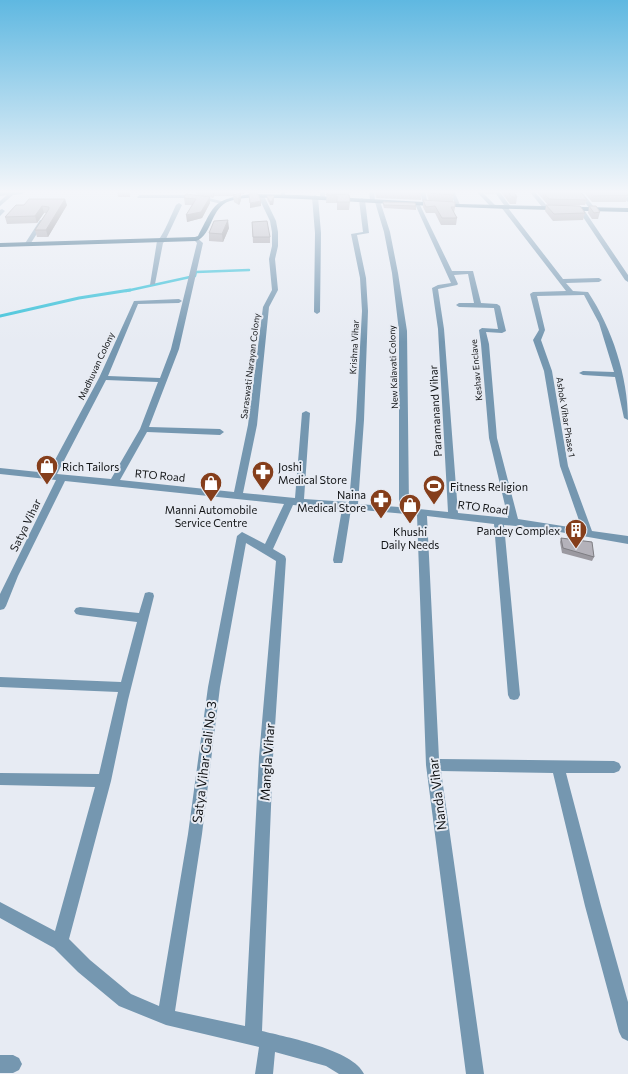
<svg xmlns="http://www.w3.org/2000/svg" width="628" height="1074" font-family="Commissioner,sans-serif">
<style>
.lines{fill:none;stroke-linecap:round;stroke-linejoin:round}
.stream-far1{stroke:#33bfd7;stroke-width:2.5}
.stream{stroke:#33bfd7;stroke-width:3}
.minor{fill:#7597b0;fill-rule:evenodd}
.major{fill:#185072;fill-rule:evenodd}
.wall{fill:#9b99a0}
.shaded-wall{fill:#7e7d82}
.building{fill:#b4b2ba;stroke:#7e7d82}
.labels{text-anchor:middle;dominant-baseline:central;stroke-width:4;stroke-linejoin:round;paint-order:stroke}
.far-street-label{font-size:9px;fill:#111315;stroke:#e7ebf3}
.street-label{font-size:11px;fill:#111315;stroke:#e7ebf3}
.poi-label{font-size:11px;fill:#111315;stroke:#e7ebf3;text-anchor:start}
.near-street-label{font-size:13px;fill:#111315;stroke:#e7ebf3}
</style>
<rect width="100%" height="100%" fill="#e7ebf3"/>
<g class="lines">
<path class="stream-far1" d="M195,276L196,272L249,270
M126,291L190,277"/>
<path class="stream" d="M0,316L79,298L130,290"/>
<path class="minor" d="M26,191L22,194L13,195L0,206V201L7,195L0,196V192Z
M281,191H285V197H281Z
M320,191H325V199L320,198Z
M369,191H374L375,200L380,201L390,232L398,273L407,331L409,508L448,512L438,329L432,288L438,285L451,283L414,202L419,203L452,271H473L481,303L497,304L500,306L506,331L502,333L486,332L489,344L497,438L518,519L582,529L560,466L544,371L533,340L539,330L530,294L533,292L566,291L501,207V205H504L494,191H499L511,207L508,208L563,279L599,278L602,280L599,282L566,283L573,291L588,292C612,328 628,377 628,420L624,418L615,377L583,375L579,373L583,371L614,372L599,323L584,295L537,296L545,330L541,340L552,371L568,466L592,531L628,536V544L537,528L504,525L520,695L518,699L514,700L510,699L508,695L494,524L427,516L439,759L614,761L619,763L621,767L619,771L614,773H566L601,906L628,1002V1041L622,1038L619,1032L585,906L553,773L441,771L484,1074H466L426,765L417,515L351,509L343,560L342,563H334L333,560L342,509L293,505L273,549L285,556L286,559L273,757L262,1031C286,1037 354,1050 364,1074H339L326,1066L275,1052L273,1074H255L259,1047L166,1025L119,1006L78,972L54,948L0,918V902L55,931L95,787L0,785V773L99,774L118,692L0,687V677L121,682L137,622L80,615L76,614L74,611L76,608L80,607L139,613L145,593L149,592L153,593L154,596L128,700L111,781L69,939L90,960L131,994L159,1006L188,834L208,687L237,536L242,532L265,544L284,504L65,481L18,576L6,606L4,609L0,610V594L56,480L0,474V468L48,473L99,378L134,301L179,299L182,301L179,303L138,304L108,376L160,378L171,349L197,243L193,239L196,237L203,243L179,349L149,427L220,429L224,432L220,435L147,432L120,480L234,492L248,425L263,307L272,290L269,259L272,246V232L270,221L258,196L261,194L264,196L276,221L278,232V246L275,259L278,290L269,307L257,425L243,493L295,498L302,413L306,411L310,413L304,499L349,502L356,420L362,311L360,278L351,234L363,232L359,200L362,198L365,200L369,233L357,235L366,278L368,311L364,420L358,504L399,507V331L392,273L384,232L375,202L370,201ZM468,274L474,303H459L456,305L459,307L494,308L498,329L482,328L479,330L481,344L489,438L508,518L458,513L444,329L438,289L457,285L458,284L454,275ZM106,380L158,382L140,429L111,479L57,474ZM246,543L276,561L259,757L245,1026L175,1011L202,834L220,687Z
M420,191H425L428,205L423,204Z
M449,191H454L461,207H457Z
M476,191H481L495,205V207H491Z
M529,191H534L547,206V208H543Z
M576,191H581L594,207V209H590Z
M617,191H622L628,197V202Z
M140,195H196L225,202L222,204L196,198H138L137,197Z
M315,195L318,197L321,233L320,312L317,314L314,312L315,233L312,197Z
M179,203L182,205L165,241L163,243L155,284L150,285L157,241C163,237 172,213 176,205Z
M580,206L582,207L628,275V282L625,280L577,208Z
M2,209L5,211L0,216V210Z
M40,220L45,221L29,246H25L24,245Z
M0,1055H13L19,1058L22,1064L19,1070L13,1073H0Z"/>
<path class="major" d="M251,194L299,195L459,204L628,208V212C543,210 459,208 374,203C342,201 310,199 278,198C262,198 245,196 230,201C210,207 213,235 196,241L0,247V243L195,237L198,236C216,203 212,200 251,194Z"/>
</g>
<path class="wall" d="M117,191H130V197H118Z
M193,191H235L234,195L241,193V200L239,205L234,202L233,196H214L213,198L210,197V203L202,218L187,222L192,205H185L184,198L208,197L198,195Z
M249,191H276L275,193H249Z
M327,191H349L350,202L349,210H337V203H326Z
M375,191H421V200L376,198Z
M426,191H449L450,192L454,195L453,202L455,207L454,213L457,218L456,225H441L435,213H426L423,207V200L429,201Z
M483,191H495L494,194H486Z
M500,191H513L517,197L516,204H510Z
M536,191H580L587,200L585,205H548Z
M583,191H624L628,195L626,202H592Z
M624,191H628V195Z
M267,196H274V199L273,205H270L267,199Z
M383,202L416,206V210L384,208L383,205Z
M16,205H67L48,237H37L35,230L47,213H44L37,223L7,224L5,217Z
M546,205L585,213L583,220L553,221L545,211Z
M589,206L600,212L598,219H592L588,213Z
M252,222L270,237V243H253Z
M229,228L223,242L209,241V233Z
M561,538L594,557L592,561L562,553L560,542Z"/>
<path class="shaded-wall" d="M213,191H214V196L213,198Z
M241,191H245L244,194H242Z
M241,193V200L239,205L238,199Z
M274,196V199L273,205H270V202Z
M210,197V203L202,218L187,222L186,215Z
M65,199L67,205L48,237L46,230Z
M261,201V206L250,208V203Z
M42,206L44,213L37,223L35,216Z
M228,220L229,228L223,242L222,234Z"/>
<path class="building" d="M391,191H421V193Z
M429,191H449L450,192L453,193L454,195L429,193Z
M507,191H513L517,197H512Z
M542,191H580L587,200L549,199Z
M590,191H624L628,195L594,196Z
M241,193L238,199L233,195Z
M186,194L210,197L201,212L186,215L196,199L184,198Z
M249,194H258L261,201L250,203Z
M326,194L349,195L350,202H337V196L326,195Z
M267,196H274L272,201L270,202Z
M29,199H65L46,230H35L49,209V207L42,206L35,216L5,217L16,205H24Z
M423,200L455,202V207H451L457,218H442L435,206L426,207Z
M383,202L415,203L416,206L384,205Z
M546,205L580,206L585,213L554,214Z
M589,206H596L600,212L594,213Z
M228,220L222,234L209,233L214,221Z
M267,221L270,237H253L252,222Z
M561,538L592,542L594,557L563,548Z"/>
<linearGradient id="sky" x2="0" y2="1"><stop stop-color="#5fb8e1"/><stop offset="0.56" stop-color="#f4f6fa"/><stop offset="1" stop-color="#f4f6fa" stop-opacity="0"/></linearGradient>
<rect width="628" height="342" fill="url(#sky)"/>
<defs>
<g id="shop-pin" transform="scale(1.15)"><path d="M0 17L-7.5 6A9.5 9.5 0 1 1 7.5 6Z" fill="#853e1b" stroke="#e7ebf3"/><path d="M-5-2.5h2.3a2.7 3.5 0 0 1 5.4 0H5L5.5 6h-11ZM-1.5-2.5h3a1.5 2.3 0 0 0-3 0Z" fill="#fff"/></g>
<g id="pharmacy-pin" transform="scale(1.15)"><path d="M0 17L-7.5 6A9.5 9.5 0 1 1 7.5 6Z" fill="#853e1b" stroke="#e7ebf3"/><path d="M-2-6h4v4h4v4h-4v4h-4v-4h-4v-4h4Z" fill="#fff"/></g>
<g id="stadium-pin" transform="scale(1.15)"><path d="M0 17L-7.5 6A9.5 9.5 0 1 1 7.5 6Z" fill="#853e1b" stroke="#e7ebf3"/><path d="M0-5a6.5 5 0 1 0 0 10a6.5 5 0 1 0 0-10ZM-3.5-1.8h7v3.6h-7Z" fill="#fff"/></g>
<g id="building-pin" transform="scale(1.15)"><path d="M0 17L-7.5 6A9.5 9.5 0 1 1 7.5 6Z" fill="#853e1b" stroke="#e7ebf3"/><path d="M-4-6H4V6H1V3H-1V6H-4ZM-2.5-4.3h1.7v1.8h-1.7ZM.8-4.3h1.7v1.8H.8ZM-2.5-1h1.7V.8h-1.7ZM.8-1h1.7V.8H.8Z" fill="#fff"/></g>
</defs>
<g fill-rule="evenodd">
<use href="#shop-pin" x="47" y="466"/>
<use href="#pharmacy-pin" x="263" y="472"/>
<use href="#shop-pin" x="211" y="483"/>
<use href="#stadium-pin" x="434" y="486"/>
<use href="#pharmacy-pin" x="381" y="500"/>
<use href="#shop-pin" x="410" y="505"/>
<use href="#building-pin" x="576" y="530"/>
</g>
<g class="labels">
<g class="far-street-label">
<text transform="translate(354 347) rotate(-87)">Krishna Vihar</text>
<text transform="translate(96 366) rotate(-65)">Madhuvan Colony</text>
<text transform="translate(250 366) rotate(-83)">Saraswati Narayan Colony</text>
<text transform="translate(393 367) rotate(-92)">New Kalavati Colony</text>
<text transform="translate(476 370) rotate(-95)">Keshav Enclave</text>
<text transform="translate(566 417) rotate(81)">Ashok Vihar Phase 1</text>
</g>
<g class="street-label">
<text transform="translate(435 411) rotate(-93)">Paramanand Vihar</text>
<text transform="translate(160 475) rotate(5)">RTO Road</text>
<text transform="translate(483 507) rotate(7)">RTO Road</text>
<text transform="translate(25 525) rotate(-64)">Satya Vihar</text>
</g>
<g class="poi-label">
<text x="62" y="466">Rich Tailors</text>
<text x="278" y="466">Joshi<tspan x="278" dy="13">Medical Store</tspan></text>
<text x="450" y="486">Fitness Religion</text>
<text x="366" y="494" text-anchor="end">Naina<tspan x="366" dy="13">Medical Store</tspan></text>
<text x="211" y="509" text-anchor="middle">Manni Automobile<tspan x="211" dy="13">Service Centre</tspan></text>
<text x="560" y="530" text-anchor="end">Pandey Complex</text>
<text x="410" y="531" text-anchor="middle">Khushi<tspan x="410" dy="13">Daily Needs</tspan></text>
</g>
<g class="near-street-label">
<text transform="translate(204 762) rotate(-83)">Satya Vihar Gali No 3</text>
<text transform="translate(267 762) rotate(-86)">Mangla Vihar</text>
<text transform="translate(437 794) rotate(-97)">Nanda Vihar</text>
</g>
</g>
</svg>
